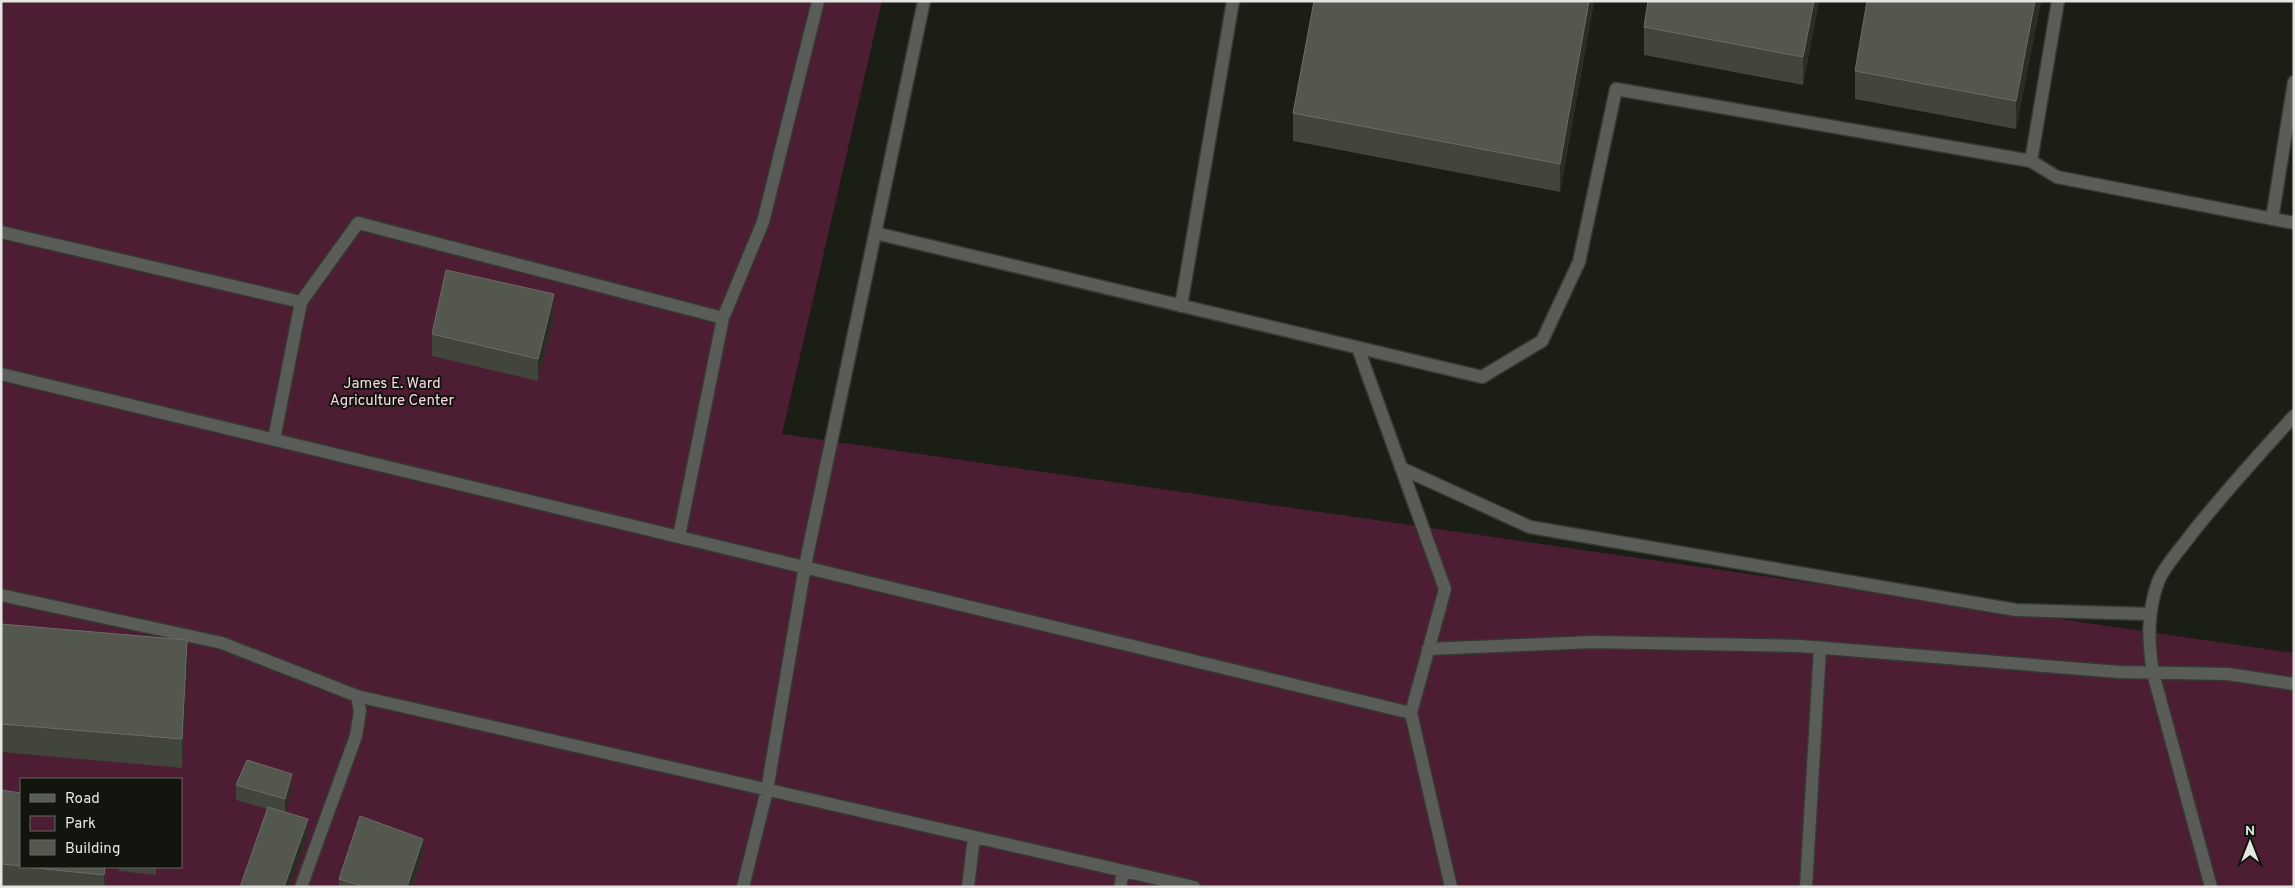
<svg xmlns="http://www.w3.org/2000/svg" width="2295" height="888" font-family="Overpass,sans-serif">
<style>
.green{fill:#4c1d33;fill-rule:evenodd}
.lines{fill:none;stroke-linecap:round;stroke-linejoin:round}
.minor-casing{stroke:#363a32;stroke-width:15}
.minor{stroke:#5a5c58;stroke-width:12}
.wall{fill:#41453c}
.shaded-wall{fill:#2a2e25}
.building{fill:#53574e;stroke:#6a6d65}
.labels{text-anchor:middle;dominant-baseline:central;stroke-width:4;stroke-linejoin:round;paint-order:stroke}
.park-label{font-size:15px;fill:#fad5e2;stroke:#11150d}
</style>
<rect width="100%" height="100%" fill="#1a1e15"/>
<path class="green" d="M1,1H882L782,434L2294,653V887H1ZM21,779H181V867H21Z"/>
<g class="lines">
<g class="minor-casing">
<path id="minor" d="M2031,161L2057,177L2294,223
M2272,219L2294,82
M1,232L301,302L358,223L723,318L763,222L818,1
M875,233L1482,377L1542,341L1579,262L1616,89L2031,161L2058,1
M1181,306L1233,1
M1358,348L1445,589L1411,713L1451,887
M1,374L1411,713
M274,439L301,302
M1401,468L1530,527L2016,610L2149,614
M679,536L723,318
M1,595L222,643L357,696L1194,887
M1428,649L1592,642L1800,646L2119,672L2228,674L2294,684
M301,887L356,736L360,711L357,696
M743,887L767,790L805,566L924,1
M968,887L974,837
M1120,887L1123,871
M1806,887L1820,648
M2211,887L2153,673C2148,641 2147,613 2158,582C2164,566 2183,546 2193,532C2225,492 2259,454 2294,416"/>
</g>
<use href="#minor" class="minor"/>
</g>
<path class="wall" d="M1594,1L1560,192L1293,141V113Z
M1819,1L1803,85L1644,55V27Z
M2041,1L2016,129L1855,99V71Z
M554,316L538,381L432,356V334Z
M1,624L187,668L182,768L1,752Z
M236,785L292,789L285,812L308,835L267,809L236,800Z
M1,790L21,793V867H106L105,887H1Z
M423,854L412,887H339V879Z
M119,867H156V875L119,871Z"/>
<path class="shaded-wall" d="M1589,1H1594L1560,192V164Z
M1814,1H1819L1803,85V57Z
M2035,1H2041L2016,129V101Z
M554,294V316L538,381V359Z
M187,640V668L182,768V739Z
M292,774V789L285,814V799Z
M308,819V835L289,887H284Z
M423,839V854L412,887H407Z
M105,867H106L104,887V875Z"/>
<path class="building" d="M1314,1H1589L1560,164L1293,113Z
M1648,1H1814L1803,57L1644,27Z
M1867,1H2035L2016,101L1855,71Z
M446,270L554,294L538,359L432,334Z
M1,624L187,640L182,739L1,724Z
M247,760L292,774L285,799L236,785Z
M1,790L21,793V866L1,864Z
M268,807L308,819L284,887H240Z
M360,816L423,839L407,887H365L339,879Z
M26,867H105L104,875Z"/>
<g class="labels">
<g class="park-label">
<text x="392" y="384">James E. Ward<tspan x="392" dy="17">Agriculture Center</tspan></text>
</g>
</g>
<rect width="2295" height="888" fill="none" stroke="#e4e7e1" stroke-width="5"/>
<rect x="20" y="778" width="162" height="90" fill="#11150d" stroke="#656962"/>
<rect x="30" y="794" width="25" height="8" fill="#5a5c58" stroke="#656962"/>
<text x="65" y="803" font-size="15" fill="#e4e7e1">Road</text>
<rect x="30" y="816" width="25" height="15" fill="#4c1d33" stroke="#656962"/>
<text x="65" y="828" font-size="15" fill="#e4e7e1">Park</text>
<rect x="30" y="840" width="25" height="15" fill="#53574e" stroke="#656962"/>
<text x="65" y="853" font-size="15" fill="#e4e7e1">Building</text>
<g transform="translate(2250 843)" stroke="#11150d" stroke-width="4" paint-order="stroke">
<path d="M0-4L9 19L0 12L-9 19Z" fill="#e4e7e1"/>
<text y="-8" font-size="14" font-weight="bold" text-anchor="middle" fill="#e4e7e1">N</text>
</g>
</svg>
